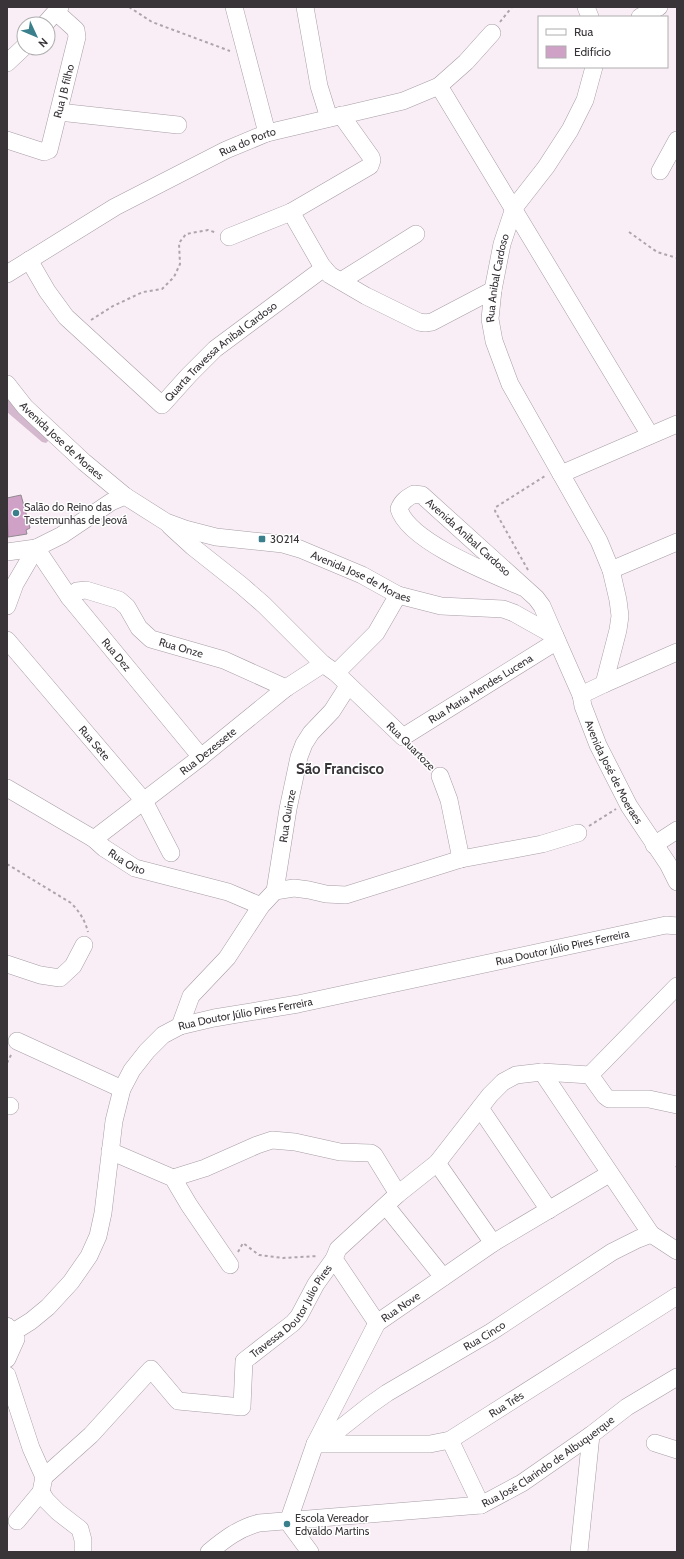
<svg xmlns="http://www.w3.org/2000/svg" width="684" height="1559" font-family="Cabin,sans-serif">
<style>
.green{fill:#d4b8ce}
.building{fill:#cfa1c7;stroke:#928990}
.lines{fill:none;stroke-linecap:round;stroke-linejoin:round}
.minor-casing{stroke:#a79da5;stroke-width:18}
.path{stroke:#ada5ab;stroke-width:2;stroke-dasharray:3 3;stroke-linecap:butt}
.minor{stroke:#fff;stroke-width:17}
.poi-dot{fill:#3a7f8c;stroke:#fff;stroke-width:1.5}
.labels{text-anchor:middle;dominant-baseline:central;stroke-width:3;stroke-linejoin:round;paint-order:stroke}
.street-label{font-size:11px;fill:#383438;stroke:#fff}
.poi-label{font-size:11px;fill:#383438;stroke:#fff;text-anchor:start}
.district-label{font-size:15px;font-weight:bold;fill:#383438;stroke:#fff}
</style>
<rect width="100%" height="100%" fill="#f9eef6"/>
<path class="green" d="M7,392L50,439L46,443L42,442L7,412Z"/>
<path class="building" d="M21,495L30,528L26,530L27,534L8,537L7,498Z"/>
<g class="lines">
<g class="minor-casing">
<g id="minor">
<path d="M234,7L267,133"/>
<path d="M305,7L319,86L329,118"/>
<path d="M586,7L590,17"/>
<path d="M640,17L659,7"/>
<path d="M45,24L60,7"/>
<path d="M7,63L24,47"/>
<path d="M439,86L650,435"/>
<path d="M59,112L178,125"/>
<path id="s1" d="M7,140L44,152L49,150L77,37L76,30L56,12"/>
<path d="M660,171L677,140"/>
<path d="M291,212L322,266L330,275L366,296L419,322L425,323L432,322L493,290"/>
<path d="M229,237L291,212L370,166L372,160L371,157L341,115"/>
<path id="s2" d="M29,260L47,291L66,317L162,405L189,375L215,349L324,268"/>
<path id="s3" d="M7,274L115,207L226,150L267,133L403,101L439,86L466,62L492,33"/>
<path d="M341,281L416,234"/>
<path id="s4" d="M7,384L25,407L84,462L125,496L166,522L185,529L216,537L283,544L300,549L362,575L398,595L441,606L503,609L514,613L555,636L581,695L583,706L598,745L629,806L668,864L677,882"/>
<path d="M561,474L677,424"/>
<path id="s5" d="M170,526L193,547L241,585L264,605L323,664L336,673L403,737L557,641"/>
<path id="s6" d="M7,552L36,548L69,597L201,757"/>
<path d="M611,570L677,542"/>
<path id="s7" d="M522,587C492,574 409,542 399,509C402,501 407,498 414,494L422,495L536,598L542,606L555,636"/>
<path id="s8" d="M69,597L77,591L86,590L119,600L127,607L139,628L151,639L224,660L286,688"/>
<path d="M7,606L15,584L36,548L62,535L111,502L125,496"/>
<path id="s9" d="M7,640L144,801L171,853"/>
<path d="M336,673L376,633L398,595"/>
<path d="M604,684L677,652"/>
<path id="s10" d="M581,695L604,684L618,630L620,616L618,600L611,570L599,541L510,384L494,341L490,319L493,290L502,244L514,208L546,167L570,130L585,100L594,67"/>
<path d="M440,776L449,800L461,859"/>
<path id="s11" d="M7,788L94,839L104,848L135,868L228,892L261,906"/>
<path id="s12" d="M94,839L201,757L286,688L323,664"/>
<path d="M654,845L677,830"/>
<path id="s13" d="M275,891L288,809L299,757L304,744L311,733L332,711L348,686"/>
<path d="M7,964L40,975L60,978L73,966L84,945"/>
<path d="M180,1026L191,996L227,958L261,906L275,891L294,888L309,890L326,894L346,895L461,859L542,844L578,833"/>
<path d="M17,1041L122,1089"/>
<path d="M542,1072L651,1234L677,1251"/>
<path d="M590,1075L677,986"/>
<path d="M590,1075L605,1096L609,1099H649L677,1105"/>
<path d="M7,1106H10"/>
<path d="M480,1108L549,1210"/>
<path d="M110,1151L173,1178L189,1205L230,1265"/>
<path d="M437,1163L493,1243"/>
<path d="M173,1178L205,1168L257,1145L272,1140L295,1142L340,1152L371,1153L374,1155L398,1194"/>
<path d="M386,1206L443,1277"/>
<path d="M377,1323L334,1259L338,1249L398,1194L437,1163L490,1095L503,1082L516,1075L542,1072L590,1075"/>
<path id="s14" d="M7,1336L31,1321L48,1307L71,1282L89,1256L98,1236L103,1213L114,1121L122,1089L132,1070L147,1051L163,1035L180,1026L214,1018L298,1004L666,925L677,926"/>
<path d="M7,1359L16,1339L7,1326"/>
<path d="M7,1375L31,1448L44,1477L41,1492L17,1521"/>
<path d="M450,1440L481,1505"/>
<path id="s15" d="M322,1443L370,1405L387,1393L491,1332L612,1252L638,1239L651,1234"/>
<path d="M655,1443L677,1450"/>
<path id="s16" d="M315,1444H430L450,1440L677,1296"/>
<path id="s17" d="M44,1477L91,1435L151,1369L178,1401L242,1407L244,1361L293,1323L299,1316L316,1284L334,1259"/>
<path d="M41,1492L46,1500L58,1512L80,1529L83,1540V1552"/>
<path id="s18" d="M288,1522L315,1444L377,1323L493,1243L609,1174"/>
<path d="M288,1522L310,1552"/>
<path id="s19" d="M209,1552C225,1539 239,1528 259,1523L481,1505L522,1483L591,1435L627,1407L677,1377"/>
<path d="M579,1552L591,1435"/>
</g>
</g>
<path class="path" d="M129,7L152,22L230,51
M500,22L512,7
M629,232L657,252L677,258
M91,320L113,306L143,292L162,289L174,277L180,264L179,243L186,234L208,230L217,233
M528,570L495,511L496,507L545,476
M413,748L431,766
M589,826L616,809
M7,864L71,903C79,911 85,920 88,932
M7,1063L12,1053
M676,1166L677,1167
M238,1252L243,1243L259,1255L283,1258L318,1256"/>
<use href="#minor" class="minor"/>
</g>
<g class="poi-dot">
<circle cx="16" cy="513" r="4"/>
<rect x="258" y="535" width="8" height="8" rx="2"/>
<circle cx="287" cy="1524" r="4"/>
</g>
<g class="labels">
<g class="street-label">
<text stroke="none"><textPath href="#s1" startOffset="105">Rua J B filho</textPath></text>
<text stroke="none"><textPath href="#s3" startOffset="275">Rua do Porto</textPath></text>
<text stroke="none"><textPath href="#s10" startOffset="464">Rua Anibal Cardoso</textPath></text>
<text stroke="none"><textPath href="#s2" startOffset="278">Quarta Travessa Anibal Cardoso</textPath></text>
<text stroke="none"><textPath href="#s4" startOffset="79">Avenida Jose de Moraes</textPath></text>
<text stroke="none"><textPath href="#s7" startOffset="241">Avenida Anibal Cardoso</textPath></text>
<text stroke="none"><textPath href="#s4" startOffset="416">Avenida Jose de Moraes</textPath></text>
<text stroke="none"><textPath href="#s8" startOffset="136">Rua Onze</textPath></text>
<text stroke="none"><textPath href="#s6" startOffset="163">Rua Dez</textPath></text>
<text stroke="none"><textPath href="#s5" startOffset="406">Rua Maria Mendes Lucena</textPath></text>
<text stroke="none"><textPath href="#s9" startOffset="135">Rua Sete</textPath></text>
<text transform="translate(411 746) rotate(45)">Rua Quartoze</text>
<text stroke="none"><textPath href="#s12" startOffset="144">Rua Dezessete</textPath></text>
<text stroke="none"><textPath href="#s4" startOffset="771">Avenida José de Moeraes</textPath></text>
<text stroke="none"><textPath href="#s13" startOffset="76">Rua Quinze</textPath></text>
<text stroke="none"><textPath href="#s11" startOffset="141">Rua Oito</textPath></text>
<text stroke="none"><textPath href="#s14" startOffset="765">Rua Doutor Júlio Pires Ferreira</textPath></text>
<text stroke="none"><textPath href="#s14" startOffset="441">Rua Doutor Júlio Pires Ferreira</textPath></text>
<text stroke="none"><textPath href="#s18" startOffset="247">Rua Nove</textPath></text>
<text stroke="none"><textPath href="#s17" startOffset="374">Travessa Doutor Julio Pires</textPath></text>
<text stroke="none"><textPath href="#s15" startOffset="195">Rua Cinco</textPath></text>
<text stroke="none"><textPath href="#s16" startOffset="202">Rua Três</textPath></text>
<text stroke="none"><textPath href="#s19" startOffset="361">Rua José Clarindo de Albuquerque</textPath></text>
</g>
<g class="poi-label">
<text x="24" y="507">Salão do Reino das<tspan x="24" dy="13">Testemunhas de Jeová</tspan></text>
<text x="270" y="539">30214</text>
<text x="295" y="1518">Escola Vereador<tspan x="295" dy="13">Edvaldo Martins</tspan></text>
</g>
<g class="district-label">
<text x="340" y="769">São Francisco</text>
</g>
</g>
<rect width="684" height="1559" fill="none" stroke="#383438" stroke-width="16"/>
<rect x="538" y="16" width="130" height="52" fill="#ffffff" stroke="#afaeaf"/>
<rect x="546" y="29" width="20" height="6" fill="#ffffff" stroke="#afaeaf"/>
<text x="574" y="36" font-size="12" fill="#383438">Rua</text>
<rect x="546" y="46" width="20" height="12" fill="#cfa1c7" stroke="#afaeaf"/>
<text x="574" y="56" font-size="12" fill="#383438">Edifício</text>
<g transform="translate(36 36) rotate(134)"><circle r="19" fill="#ffffff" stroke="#afaeaf"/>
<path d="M0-3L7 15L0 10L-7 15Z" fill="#3a7f8c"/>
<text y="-6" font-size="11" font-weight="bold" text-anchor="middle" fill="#383438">N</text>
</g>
</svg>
